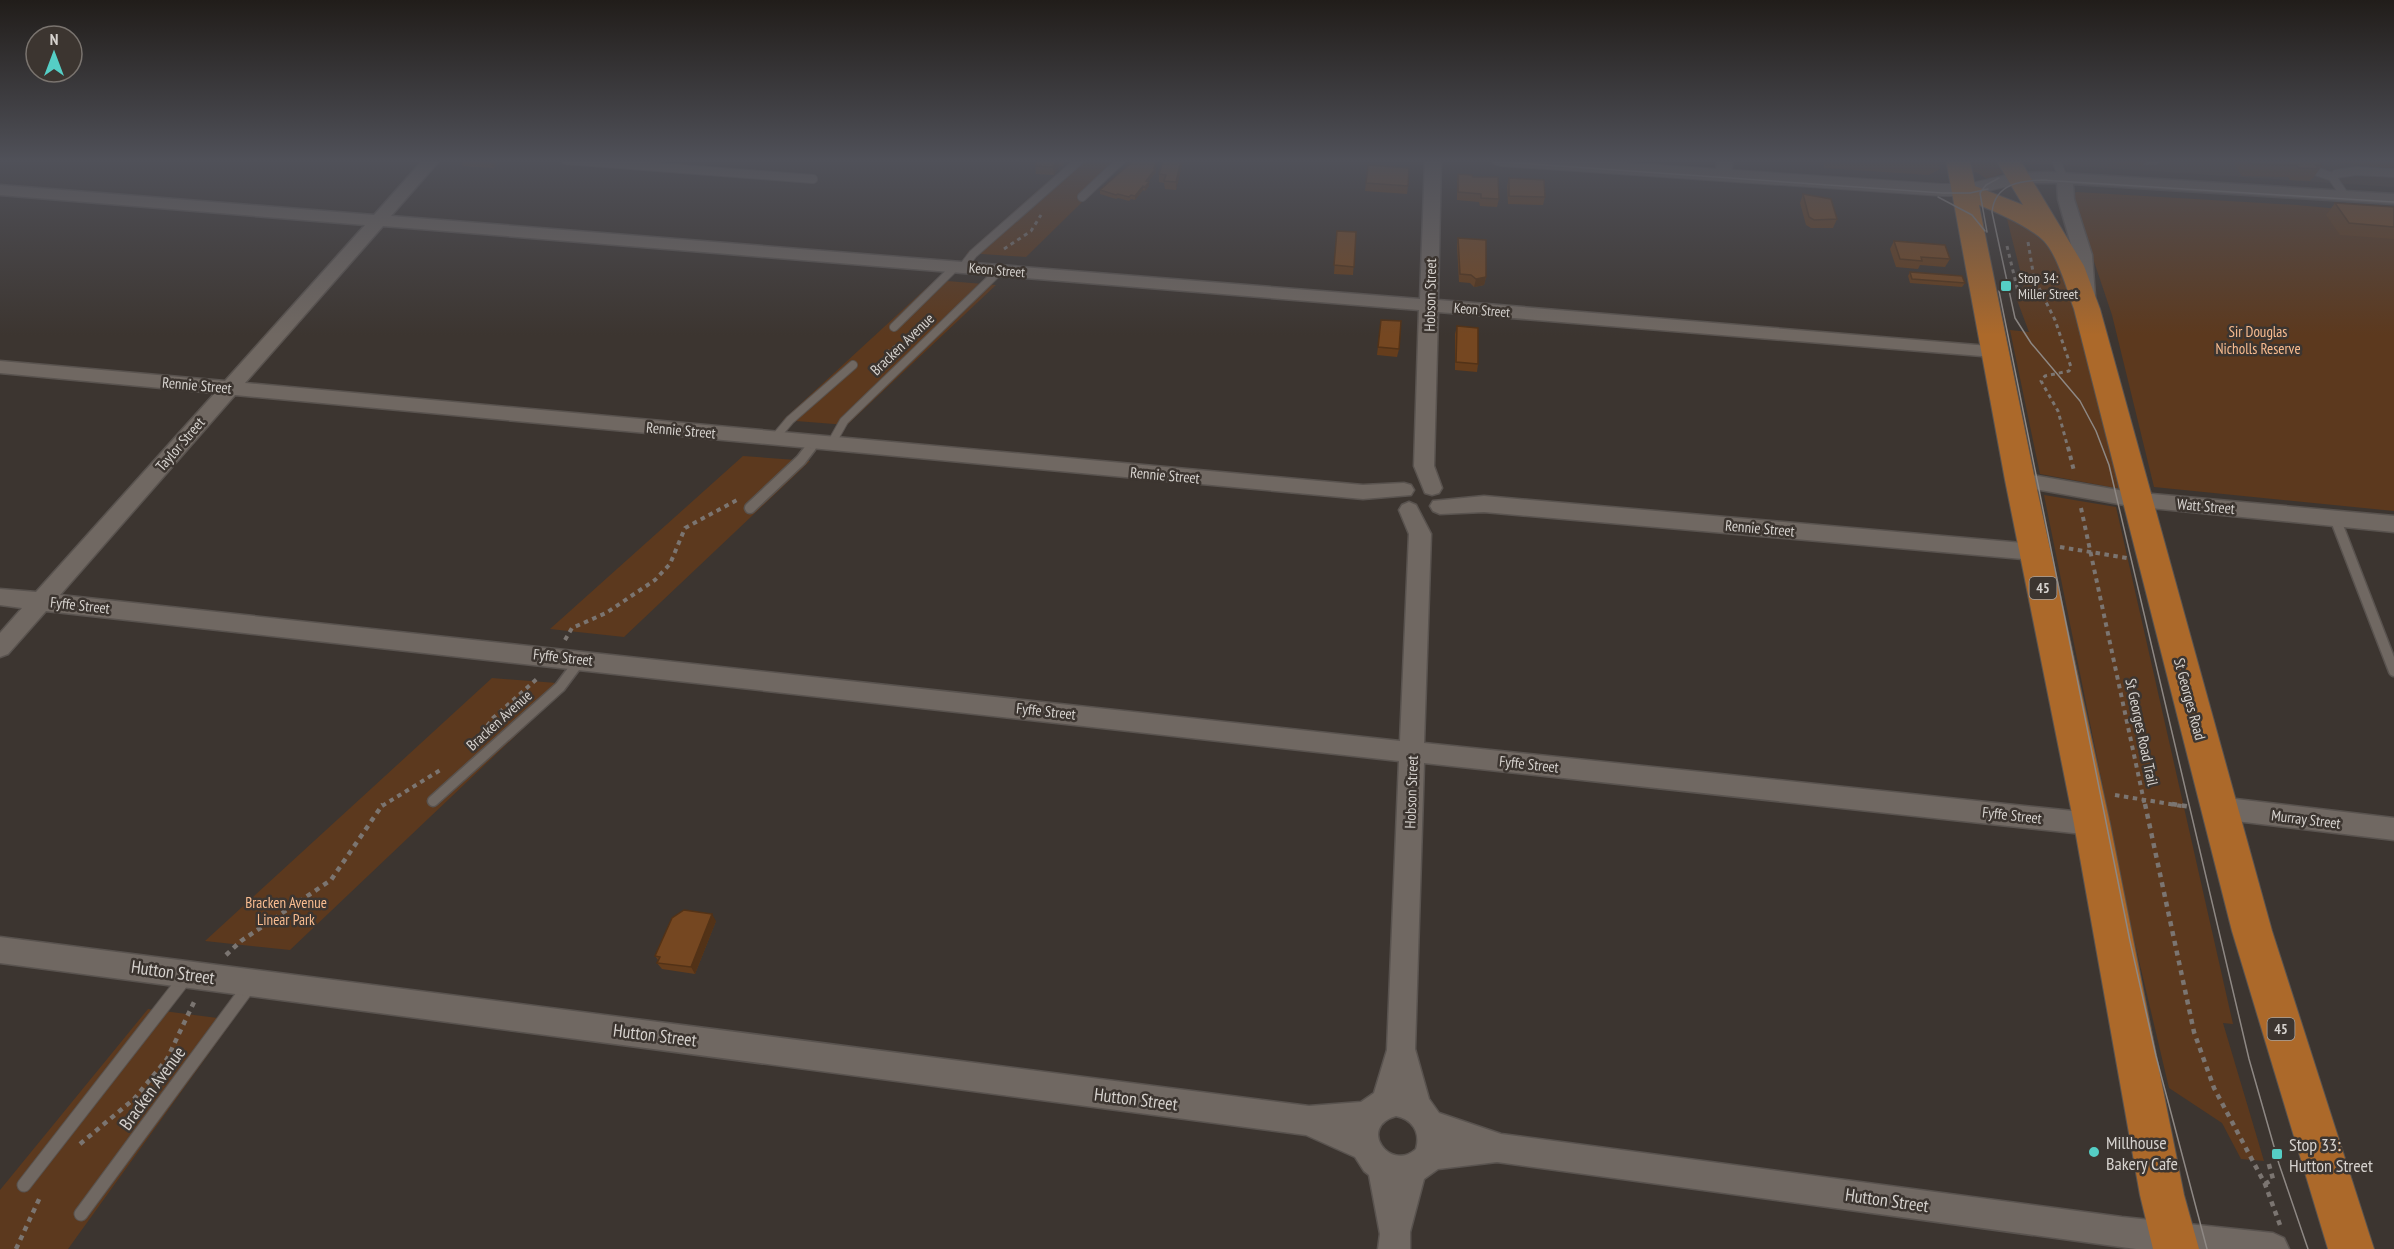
<svg xmlns="http://www.w3.org/2000/svg" width="2394" height="1249" font-family="'PT Sans Narrow',sans-serif">
<style>
.built{fill:#493d34}
.green{fill:#5c391e}
.lines{fill:none;stroke-linecap:round;stroke-linejoin:round}
.service-far2-casing{stroke:#59534f;stroke-width:10}
.service-far1-casing{stroke:#59534f;stroke-width:13}
.service-casing{stroke:#59534f;stroke-width:15}
.minor-casing{stroke:#59534f;stroke-width:3}
.tertiary-casing{stroke:#59534f;stroke-width:2}
.trunk-casing{stroke:#59534f;stroke-width:2}
.path-far2{stroke:#7b7571;stroke-width:3;stroke-dasharray:4 4;stroke-linecap:butt}
.path-far1{stroke:#7b7571;stroke-width:4;stroke-dasharray:4.5 4.5;stroke-linecap:butt}
.path{stroke:#7b7571;stroke-width:4.5;stroke-dasharray:5 5;stroke-linecap:butt}
.service-far2{stroke:#706862;stroke-width:8}
.service-far1{stroke:#706862;stroke-width:10}
.service{stroke:#706862;stroke-width:13}
.minor{fill:#706862;fill-rule:evenodd}
.tertiary{fill:#706862;fill-rule:evenodd}
.trunk{fill:#ac692a;fill-rule:evenodd}
.tram{stroke:#8e8884;stroke-width:1.5}
.wall{fill:#653d1c}
.shaded-wall{fill:#523217}
.building{fill:#754721;stroke:#523217;stroke-width:1.5}
.poi-dot{fill:#55cec5;stroke:#3c3530;stroke-width:2}
.labels{text-anchor:middle;dominant-baseline:central;stroke-width:5;stroke-linejoin:round;paint-order:stroke}
.far-street-label{font-size:14px;fill:#d6d2ce;stroke:#3c3530}
.far-poi-label{font-size:14px;fill:#d6d2ce;stroke:#3c3530;text-anchor:start}
.shield{fill:#3c3530;stroke:#a8a39f;stroke-width:1.5}
.shield-label{font-size:14px;font-weight:bold;fill:#d6d2ce}
.street-label{font-size:15px;fill:#d6d2ce;stroke:#3c3530}
.park-label{font-size:15px;fill:#f8bc90;stroke:#3c3530}
.near-street-label{font-size:18px;fill:#d6d2ce;stroke:#3c3530}
.near-poi-label{font-size:18px;fill:#d6d2ce;stroke:#3c3530;text-anchor:start}
</style>
<rect width="100%" height="100%" fill="#3c3530"/>
<path class="built" d="M2027,160H2394V187L2028,163Z"/>
<path class="green" d="M1072,160H1125L1026,257L967,253Z
M1824,160H1938L1940,169L1929,175L1824,168Z
M1967,160H1998L2004,173L1987,179L1976,172L1970,173Z
M2076,192L2297,205L2394,214V511L2154,487L2112,315L2073,199V196Z
M2011,216L2032,231L2053,251L2073,297L2121,489L2040,474L2010,330L2029,332L2017,300L2023,301L2020,289L2024,286L2007,219Z
M935,280L996,285L847,425L783,420Z
M743,456L810,461L624,637L550,629Z
M2044,495L2116,507L2233,1024L2223,1023L2264,1161L2241,1159L2222,1123L2169,1088L2132,931Z
M492,678L570,684L290,950L205,941Z
M148,1009L233,1020L68,1249H0V1190Z"/>
<g class="lines">
<g class="service-far2-casing">
<path id="service-far2" d="M566,160L813,179
M2056,160L2063,178
M2139,160H2156
M2309,169L2333,177
M2345,196L2333,178L2336,174L2356,171L2394,173
M1082,197L1121,160
M963,267L973,254L1080,160
M894,327L955,267
M774,439L790,420L853,365
M831,444L844,421L1000,270
M810,448L814,443"/>
</g>
<g class="service-far1-casing">
<path id="service-far1" d="M750,508L801,460L811,447
M2335,518L2394,671
M433,801L560,687L581,659"/>
</g>
<g class="service-casing">
<path id="service" d="M24,1185L186,977
M81,1214L250,985"/>
</g>
<g class="minor-casing">
<path id="minor" d="M423,160H440L391,216L1420,299L1425,160H1441L1438,300L2001,347L2003,351L2001,355L1994,357L1438,312L1434,466L1442,488L1439,493L1432,495L1425,493L1414,466L1419,310L383,226L245,383L1363,485L1404,483L1411,485L1414,490L1411,495L1363,499L235,395L60,595L1400,741L1409,534L1399,510L1402,505L1409,502L1416,505L1431,534L1424,743L2092,813L2101,816L2105,824L2101,832L2092,835L1424,763L1415,1049L1429,1099L1439,1113L1501,1134L2122,1217L2273,1233L2284,1238L2289,1249H2136L1497,1162L1438,1169L1424,1179L1410,1232V1249H1378L1380,1234L1369,1175L1364,1171L1355,1157L1306,1135L0,963V937L1309,1106L1361,1102L1374,1093L1387,1050L1399,761L46,611L8,654L0,657V633L22,608L0,605V589L36,592L215,393L0,373V361L225,381L365,225L0,195V185L374,215ZM1396,1116C1412,1119 1421,1132 1416,1149C1390,1173 1357,1127 1396,1116Z
M1717,160H1733L1730,178H1718L1716,175Z
M2047,172L2394,194V204L2073,184L2074,199L2092,255L2095,296L2092,300H2080L2077,296L2074,255L2058,199L2057,183H2018L2010,178L2018,173Z
M2020,473L2130,492L2394,516V532L2130,506L2013,485L2010,480L2013,475Z
M1484,496L2035,544L2043,546L2046,552L2043,558L2035,560L1484,512L1440,514L1433,511L1430,506L1433,501Z
M2219,797L2394,818V840L2219,819L2210,816L2206,808L2210,800Z"/>
</g>
<g class="tertiary-casing">
<path id="tertiary" d="M1491,160H1585L1942,184H1968L2018,172L2025,174L2028,178L2025,182L1968,196H1942L1501,166L1494,164Z"/>
</g>
<g class="trunk-casing">
<path id="trunk" d="M1946,160H1970L1975,186L2023,205L1996,160H2020L2084,266L2100,309L2272,931L2374,1249H2328L2232,931L2074,309C2067,290 2058,256 2044,241C2028,226 2000,214 1979,205L2035,480L2110,824L2184,1195L2199,1249H2153L2140,1195L2074,824L2005,480Z"/>
</g>
<path class="path-far2" d="M2028,242L2034,278L2055,320L2071,367L2069,371L2045,376L2041,381L2058,411L2068,448
M2007,246L2020,300
M1004,249L1031,231L1041,215
M883,360L890,350L899,344"/>
<path class="path-far1" d="M2068,447L2074,471
M2081,508L2145,806
M2060,547L2127,558
M565,640L572,628L606,613L655,580L670,564L685,528L737,500
M482,733L493,718L539,677
M2115,795L2182,806
M382,806L442,769"/>
<path class="path" d="M2145,804L2194,1032L2214,1088L2265,1184L2280,1225
M2172,804L2191,807
M226,955L241,941L331,880L383,804
M80,1144L134,1099L167,1059L195,1000
M2265,1184L2273,1179L2268,1161
M16,1249L41,1195"/>
<use href="#service-far2" class="service-far2"/>
<use href="#service-far1" class="service-far1"/>
<use href="#service" class="service"/>
<use href="#minor" class="minor"/>
<use href="#tertiary" class="tertiary"/>
<use href="#trunk" class="trunk"/>
<path class="tram" d="M1474,160L1943,193H1970L1988,189
M2041,180L2394,202
M2047,180C2022,180 1995,183 1992,212L2015,318L2031,343L2080,401L2096,431L2109,465L2249,1059L2279,1164L2308,1249
M1938,197L1972,215L1985,231
M1987,232L1980,193L1986,185L1999,178
M1999,291L2130,941L2156,1056L2207,1249"/>
</g>
<path class="wall" d="M460,160H500L493,168L463,166Z
M1037,160H1065L1063,166H1059L1054,175L1036,174L1035,166Z
M1134,160H1158L1155,168L1156,172L1148,182H1149V186L1145,191L1143,190L1135,200L1131,199L1129,201L1118,198L1116,199L1100,194V190Z
M1163,160H1183L1176,190L1165,189L1164,183L1159,182V174Z
M2110,160H2143L2145,162L2142,166L2113,164Z
M2232,160H2394V166H2392L2390,168L2319,161L2322,166L2313,178H2312L2310,181L2290,180L2288,177L2242,176Z
M1368,165L1408,186L1407,194L1365,191Z
M1458,174L1473,177L1499,199L1497,207L1480,206L1479,202L1457,200V182Z
M1509,178L1545,197L1543,205L1508,204L1507,186Z
M1803,194L1837,219L1833,228H1811L1806,225L1800,203Z
M2335,203L2394,207V239L2340,235L2326,215Z
M1337,231L1356,232L1353,275L1334,274Z
M1458,238L1486,277L1484,285L1474,287L1470,283L1459,282L1457,246Z
M1894,241L1950,259L1945,267L1920,265L1918,269L1896,267L1890,249Z
M1910,272L1965,283L1962,287L1910,283L1908,276Z
M1381,320L1399,349L1397,357L1377,355Z
M1457,326L1478,364L1477,372L1455,370V334Z
M716,921L695,974L662,969L657,963L658,960L655,956Z"/>
<path class="shaded-wall" d="M490,160H500L493,168Z
M1057,160H1058L1059,166L1054,175L1053,167Z
M1157,160H1158L1155,169L1156,168V172L1147,183L1149,182V186L1145,191L1146,181L1154,168Z
M1181,160H1183L1176,190V182Z
M1143,186V190L1135,200V196Z
M1486,277L1484,285L1474,287L1476,279Z
M712,914L716,921L695,974L691,967Z"/>
<path class="building" d="M1037,160H1057L1053,167L1035,166Z
M1134,160H1157L1154,168H1156L1146,181L1149,182L1145,187L1143,186L1135,196L1131,195L1129,197L1118,194L1116,195L1100,190Z
M1163,160H1181L1176,182L1164,181L1166,175L1159,174Z
M2115,160H2143L2145,162Z
M2247,160H2318L2322,166L2316,165L2318,169L2299,168L2296,165L2250,164Z
M1368,165L1409,168L1408,186L1366,183Z
M1458,174L1472,175L1473,177H1498L1499,199L1481,198V194L1458,192Z
M1509,178L1544,180L1545,197L1509,196Z
M1803,194L1831,199L1837,219L1814,220L1809,217Z
M2335,203L2394,207V227L2349,223Z
M1337,231L1356,232L1354,267L1334,265Z
M1458,238L1486,240V277L1476,279L1471,275L1460,274Z
M1894,241L1945,245L1950,259L1921,257L1922,261L1900,259Z
M1910,272L1962,276L1965,283L1912,279Z
M1381,320L1401,321L1399,349L1378,347Z
M1457,326L1478,328V364L1456,362Z
M684,910L712,914L691,967L657,963L660,957L655,956L672,918Z"/>
<linearGradient id="sky" x2="0" y2="1"><stop stop-color="#211d1a"/><stop offset="0.48" stop-color="#505159"/><stop offset="1" stop-color="#505159" stop-opacity="0"/></linearGradient>
<rect width="2394" height="335" fill="url(#sky)"/>
<g class="poi-dot">
<rect x="2000" y="280" width="12" height="12" rx="3"/>
<circle cx="2094" cy="1152" r="6"/>
<rect x="2271" y="1148" width="12" height="12" rx="3"/>
</g>
<g class="labels">
<g class="far-street-label">
<text transform="translate(997 270) rotate(5)">Keon Street</text>
<text transform="translate(1482 310) rotate(5)">Keon Street</text>
</g>
<g class="far-poi-label">
<text x="2018" y="278">Stop 34:<tspan x="2018" dy="16">Miller Street</tspan></text>
</g>
<g class="shield">
<rect x="2029.5" y="577" width="27" height="22" rx="4.5"/>
<rect x="2267.5" y="1018" width="27" height="22" rx="4.5"/>
</g>
<g class="shield-label">
<text x="2043" y="588">45</text>
<text x="2281" y="1029">45</text>
</g>
<g class="street-label">
<text transform="translate(1430 295) rotate(-89)">Hobson Street</text>
<text transform="translate(902 344) rotate(-44)">Bracken Avenue</text>
<text transform="translate(197 385) rotate(5)">Rennie Street</text>
<text transform="translate(681 430) rotate(5)">Rennie Street</text>
<text transform="translate(180 444) rotate(-49)">Taylor Street</text>
<text transform="translate(1165 475) rotate(5)">Rennie Street</text>
<text transform="translate(2206 506) rotate(5)">Watt Street</text>
<text transform="translate(1760 528) rotate(5)">Rennie Street</text>
<text transform="translate(80 605) rotate(6)">Fyffe Street</text>
<text transform="translate(563 657) rotate(6)">Fyffe Street</text>
<text transform="translate(2190 699) rotate(75)">St Georges Road</text>
<text transform="translate(1046 711) rotate(6)">Fyffe Street</text>
<text transform="translate(499 720) rotate(-42)">Bracken Avenue</text>
<text transform="translate(2142 732) rotate(78)">St Georges Road Trail</text>
<text transform="translate(1529 764) rotate(6)">Fyffe Street</text>
<text transform="translate(1411 792) rotate(-88)">Hobson Street</text>
<text transform="translate(2012 815) rotate(6)">Fyffe Street</text>
<text transform="translate(2306 819) rotate(7)">Murray Street</text>
</g>
<g class="park-label">
<text x="2258" y="331">Sir Douglas<tspan x="2258" dy="17">Nicholls Reserve</tspan></text>
<text x="286" y="902">Bracken Avenue<tspan x="286" dy="17">Linear Park</tspan></text>
</g>
<g class="near-street-label">
<text transform="translate(173 972) rotate(8)">Hutton Street</text>
<text transform="translate(655 1035) rotate(7)">Hutton Street</text>
<text transform="translate(152 1088) rotate(-54)">Bracken Avenue</text>
<text transform="translate(1136 1099) rotate(7)">Hutton Street</text>
<text transform="translate(1887 1200) rotate(8)">Hutton Street</text>
</g>
<g class="near-poi-label">
<text x="2106" y="1142">Millhouse<tspan x="2106" dy="21">Bakery Cafe</tspan></text>
<text x="2289" y="1144">Stop 33:<tspan x="2289" dy="21">Hutton Street</tspan></text>
</g>
</g>
<g transform="translate(54 54)"><circle r="28" fill="#3c3530" stroke="#7a746f" stroke-width="1.5"/>
<path d="M0-4.5L10 22L0 15L-10 22Z" fill="#55cec5"/>
<text y="-9" font-size="16" font-weight="bold" text-anchor="middle" fill="#d6d2ce">N</text>
</g>
</svg>
